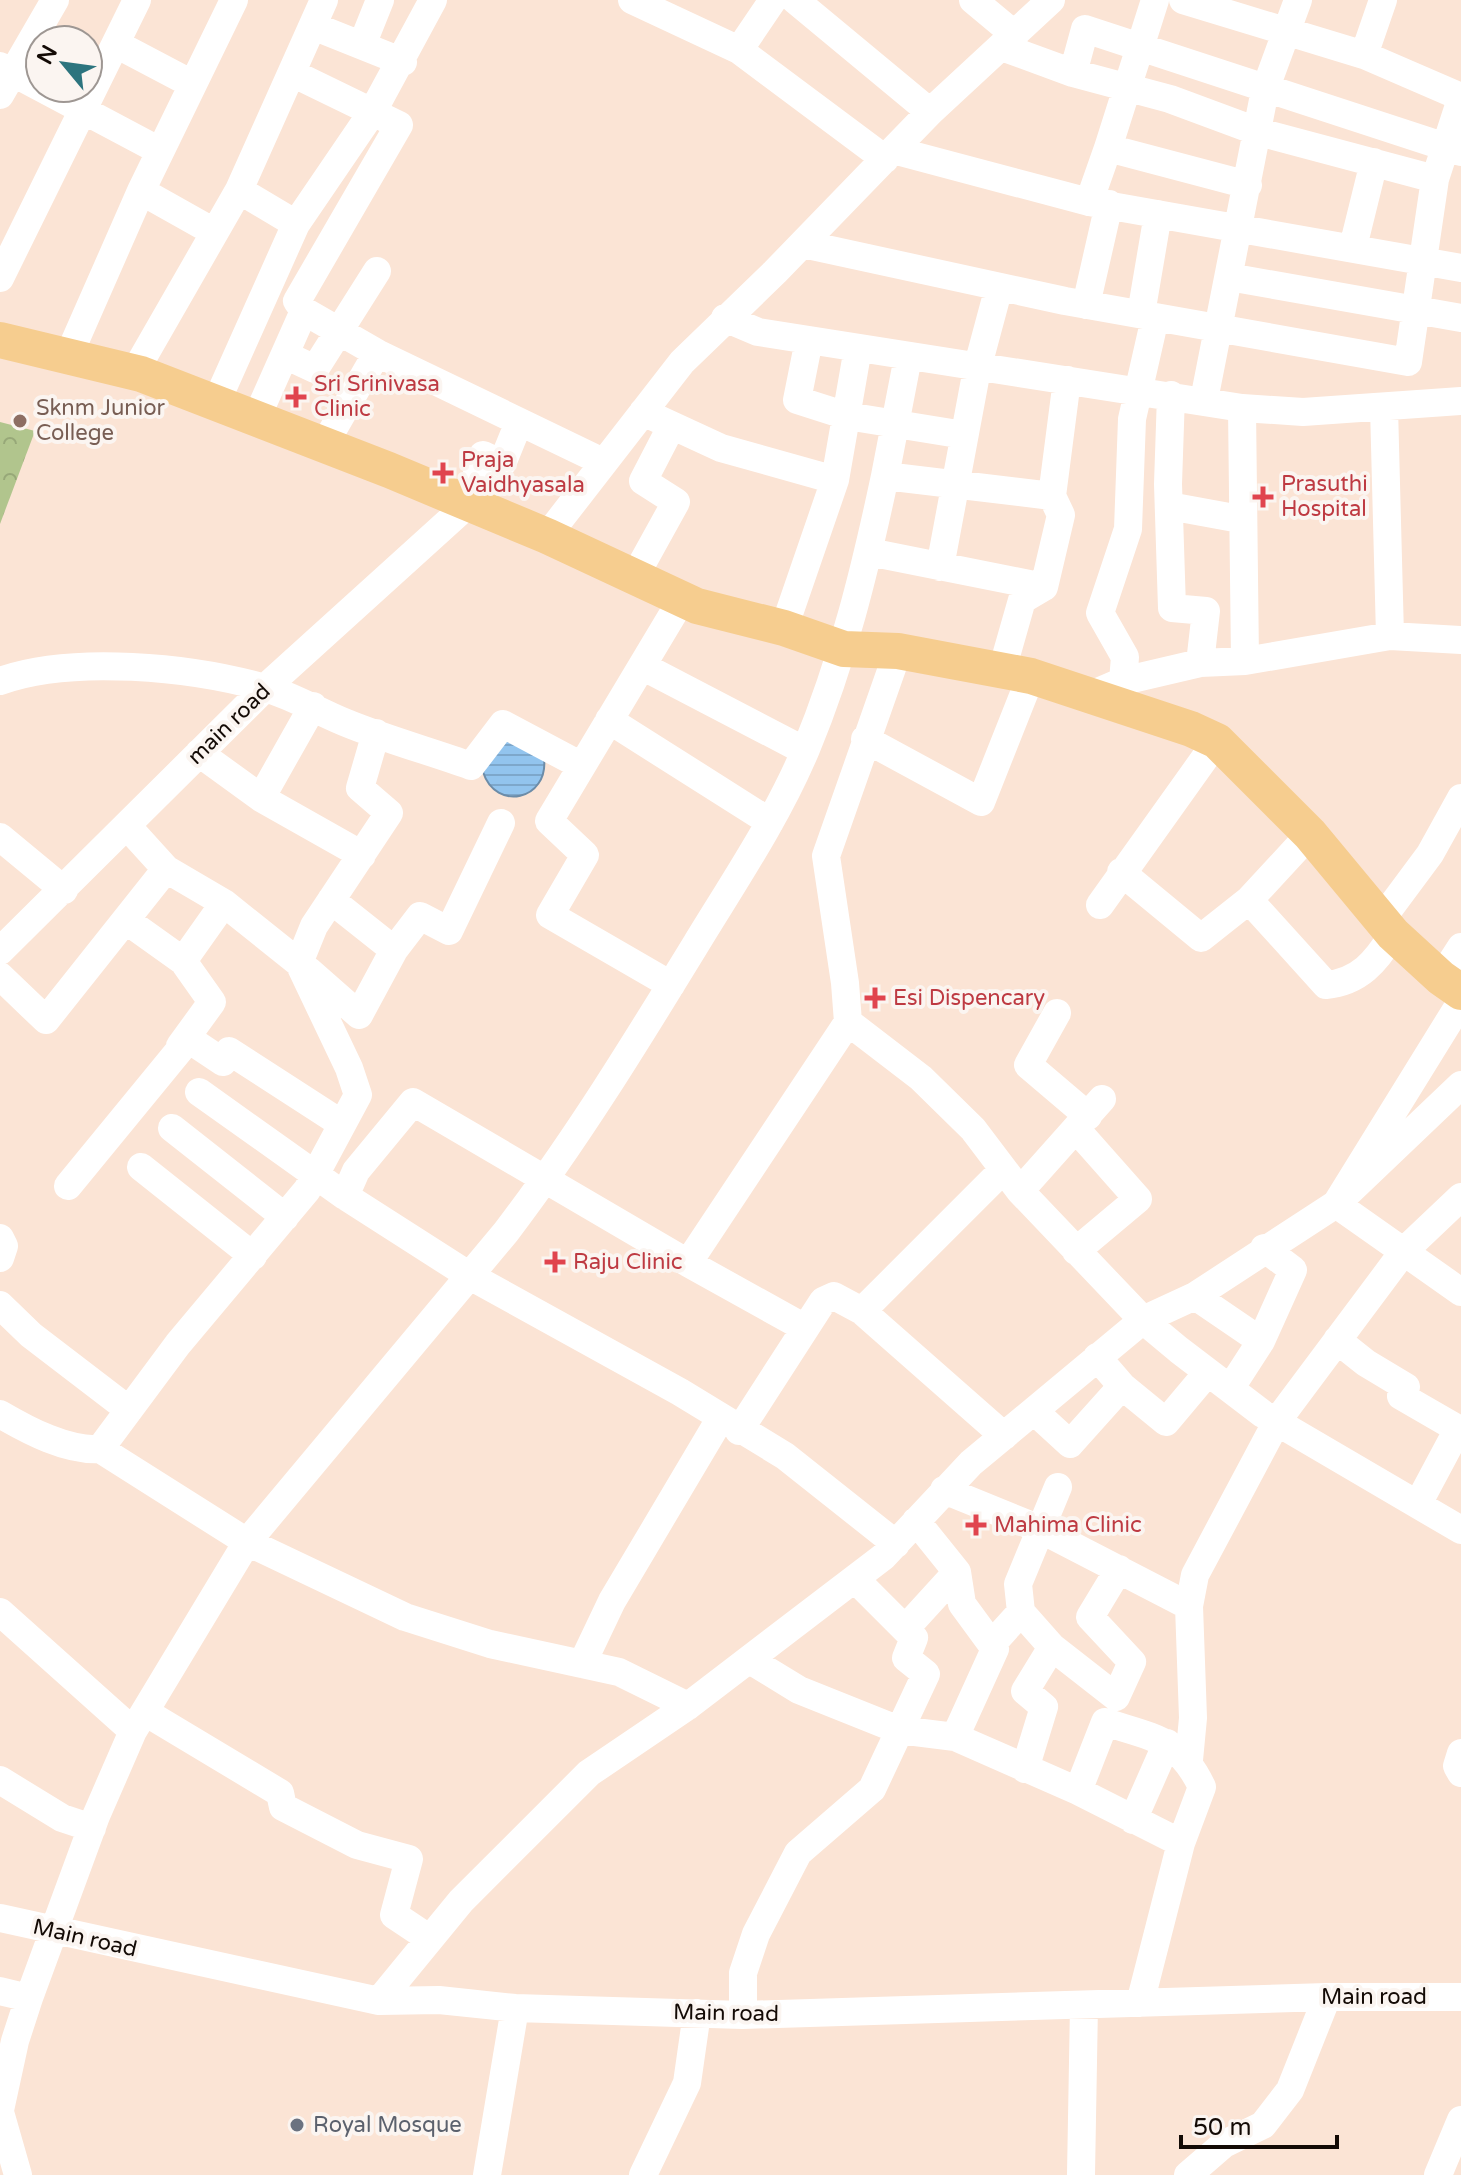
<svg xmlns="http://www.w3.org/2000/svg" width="1461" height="2175" font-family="'Varela Round',sans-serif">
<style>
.park{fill:url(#park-crowns)}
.water{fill:url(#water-rules);stroke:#6c8ca8;stroke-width:2}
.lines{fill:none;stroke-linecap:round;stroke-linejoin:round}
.minor{stroke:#fff;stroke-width:28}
.major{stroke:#f6cd8f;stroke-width:36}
.health-dot{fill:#e0444e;stroke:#fbf5f1;stroke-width:3}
.education-dot{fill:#8d6e63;stroke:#fbf5f1;stroke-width:3}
.worship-dot{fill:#6b7280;stroke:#fbf5f1;stroke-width:3}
.labels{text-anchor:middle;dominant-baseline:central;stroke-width:8;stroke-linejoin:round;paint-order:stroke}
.health-label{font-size:22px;fill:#be3a42;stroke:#fbf5f1;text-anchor:start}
.education-label{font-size:22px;fill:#785e54;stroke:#fbf5f1;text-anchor:start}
.street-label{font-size:22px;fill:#130a05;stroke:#fbf5f1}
.worship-label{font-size:22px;fill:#5b616d;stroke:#fbf5f1;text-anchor:start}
</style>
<defs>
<pattern id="park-crowns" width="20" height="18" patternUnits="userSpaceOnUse" patternTransform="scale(2)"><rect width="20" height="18" fill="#b1c58d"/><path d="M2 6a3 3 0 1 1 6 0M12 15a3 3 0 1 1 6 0" fill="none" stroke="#97a878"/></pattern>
<pattern id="water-rules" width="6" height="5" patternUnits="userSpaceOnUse" patternTransform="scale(2)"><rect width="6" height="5" fill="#92c4ee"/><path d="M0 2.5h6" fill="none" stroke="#7da7cb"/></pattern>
</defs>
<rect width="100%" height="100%" fill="#fbe4d5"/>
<path class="park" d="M0,422L35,431L0,524Z"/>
<path class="water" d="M501,738L544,758C549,800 496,812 483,772Z"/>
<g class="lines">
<path class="minor" d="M632,0L739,50L885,159
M795,0L930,112
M973,0L1015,35
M1183,0L1364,55L1461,97
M313,26L403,62
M118,45L192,84
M362,45L380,0
M1002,47L1073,73L1170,99L1259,132L1435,179
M739,50L773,0
M1364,55L1383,0
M0,66L160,151
M1073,73L1085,29L1461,152
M0,95L55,0
M1108,148L1155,0
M893,150L1089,202L1461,268
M239,190L296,224
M141,191L214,232
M1089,202L1108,148L1248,185
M803,244L1065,301L1408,362L1435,179L1461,99
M1353,247L1374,162
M1229,277L1461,318
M0,278L137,0
M1086,305L1109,204
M304,311L377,353L603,462
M1141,314L1158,214
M725,318L758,332L1242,408L1303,412L1461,401
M809,340L797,400L847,416L964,435
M285,355L315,369L377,271
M68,357L141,191L234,0
M134,373L239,190L324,0
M1171,395L1168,484L1172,608L1206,611L1200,663
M1204,400L1265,90L1298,0
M216,403L296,224L373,111L433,0
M1384,407L1390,636
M1242,408L1245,661
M643,412L721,448L835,480
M256,419L304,311L297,301L399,125L294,74
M324,445L377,353
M885,476L908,357
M1169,506L1240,519
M547,536L682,362L775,272L930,112L1051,0
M869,552L1044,587
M940,567L977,369L999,287
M634,578L676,502L643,481L671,427
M784,628L835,480L858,348
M642,666L805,751
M1002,670L1022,600L1044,587L1061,515L1052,496L1067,380
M0,681C72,655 192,667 265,688C293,696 317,711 344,722C385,739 429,751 471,766L503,724L582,766
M1123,681L1125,657L1100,613L1128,529L1132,419L1155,318
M1088,696L1123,681L1200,663L1245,661L1390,636L1461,640
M609,720L770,822
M865,739L981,802L1031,676
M199,753L261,798L362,855
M261,798L313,706
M127,826L166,869L224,903L299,963L314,926L389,813L360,788L376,733
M0,837L64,890
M1121,872L1201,938L1249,900L1326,985C1359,982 1376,962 1393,934
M331,900L394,950L420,916L449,931L501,823
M1249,900L1310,834
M1100,905L1217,741
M1381,920L1430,854L1461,798
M127,921L183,961L224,903
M0,951L265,688L467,505L483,455L502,464L519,422
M309,971L359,1015L394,950
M0,976L46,1020L166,869
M1441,978L1461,947
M671,985L550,915L585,855L549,821L682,599
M1461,1002L1336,1204L1461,1292
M1057,1013L1028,1065L1088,1116
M848,1022L921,1078L973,1129L1020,1191L1143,1320L1179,1350L1263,1414L1461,1530
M187,1038L223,1062L229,1051L342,1124
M180,1046L212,1002L183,961
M199,1092L345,1196L356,1171L413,1102L688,1263L848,1022L845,983L826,856L898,651
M172,1128L285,1217
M1076,1129L1138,1199L1076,1251
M141,1167L253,1256
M1003,1170L862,1311L1004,1436
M68,1186L182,1047
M1020,1191L1102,1099
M345,1196L470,1276L680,1392L785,1456L896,1544
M0,1238L4,1246L0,1258
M688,1263L805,1328
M1195,1296L1261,1341L1293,1270L1264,1248
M0,1305L31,1335L129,1410
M1337,1340L1366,1363L1406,1387L1401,1396L1458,1429L1418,1504
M1097,1357L1122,1386L1166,1422L1208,1372
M1230,1389L1261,1341
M1034,1411L1070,1444L1122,1386
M0,1414C29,1431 67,1451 100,1449L178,1344L307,1190L358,1095L349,1068L299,963
M739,1431L823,1301L834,1296L862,1311
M944,1490L1040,1529L1189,1606L1195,1575L1277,1421L1404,1251L1461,1197
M916,1521L957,1572L962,1604L995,1649L955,1737
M1189,1606L1193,1718L1189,1760
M0,1612L133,1731
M1021,1612L1052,1647L1025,1691L1044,1707L1025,1769
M905,1629L957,1572
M992,1644L1021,1612L1018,1584L1058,1487
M1052,1647L1116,1697L1132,1662L1090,1617L1119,1569
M750,1660L799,1690L899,1730L955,1737L1078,1791L1181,1843
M582,1664L612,1601L720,1419
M688,1706L619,1672L490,1644L405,1617L247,1542L506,1232C576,1140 636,1042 696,944C735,880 777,818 806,749C843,660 865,570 885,476L1052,496
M145,1712L280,1793L283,1807L357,1845L409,1859L394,1915L430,1939
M1461,1753L1457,1766L1461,1773
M0,1780L62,1818L92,1828
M1078,1791L1105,1722C1153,1738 1179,1738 1202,1787L1181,1843L1140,2003
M1133,1820L1167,1743
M0,1918L379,2001L439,2000L515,2008L743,2015L1327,1997H1461
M0,1991L29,1998
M379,2001L461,1901L589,1773L688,1706L883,1557L971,1463L1143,1320L1195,1296L1336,1204L1461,1085
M743,2015V1973L756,1934L798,1853L872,1789L926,1674L906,1658L914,1638L855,1579
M0,2110L15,2041L29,1998L96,1816L133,1731L247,1542L100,1449
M0,2112L18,2175
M487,2175L515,2008
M643,2175L687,2083L697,2013
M1081,2175L1084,2005
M1188,2175L1224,2144L1263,2125L1290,2090L1327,1997
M1438,2175L1461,2120"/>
<path class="major" d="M0,340L141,374L389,470L547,536L697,606L784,628L844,649L898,651L1031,676L1191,729L1217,741L1310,834L1393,934L1441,978L1461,992"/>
</g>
<g class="health-dot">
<path d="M292 385h8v8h8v8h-8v8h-8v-8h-8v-8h8z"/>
<path d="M439 461h8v8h8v8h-8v8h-8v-8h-8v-8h8z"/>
<path d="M1259 485h8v8h8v8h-8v8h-8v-8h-8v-8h8z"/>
<path d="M871 986h8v8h8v8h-8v8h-8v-8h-8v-8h8z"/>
<path d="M551 1250h8v8h8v8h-8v8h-8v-8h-8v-8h8z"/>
<path d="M972 1513h8v8h8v8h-8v8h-8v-8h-8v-8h8z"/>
</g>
<circle class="education-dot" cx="20" cy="421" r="8"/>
<circle class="worship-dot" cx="297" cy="2125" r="8"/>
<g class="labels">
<g class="health-label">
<text x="314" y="384">Sri Srinivasa<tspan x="314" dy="25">Clinic</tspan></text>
<text x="461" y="460">Praja<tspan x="461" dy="25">Vaidhyasala</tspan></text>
<text x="1281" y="484">Prasuthi<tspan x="1281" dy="25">Hospital</tspan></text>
<text x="893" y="998">Esi Dispencary</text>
<text x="573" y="1262">Raju Clinic</text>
<text x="994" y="1525">Mahima Clinic</text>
</g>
<g class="education-label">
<text x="36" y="408">Sknm Junior<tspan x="36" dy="25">College</tspan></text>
</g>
<g class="street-label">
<text transform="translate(229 724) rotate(-44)">main road</text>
<text transform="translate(85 1938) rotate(13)">Main road</text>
<text x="1374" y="1997">Main road</text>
<text transform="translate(726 2013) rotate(1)">Main road</text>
</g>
<g class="worship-label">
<text x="313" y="2125">Royal Mosque</text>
</g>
</g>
<g transform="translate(64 64) rotate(299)"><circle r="38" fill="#fbf5f1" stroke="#9e9793" stroke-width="2"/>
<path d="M0-6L14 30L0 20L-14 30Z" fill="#2c747e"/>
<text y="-12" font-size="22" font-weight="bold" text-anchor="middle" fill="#130a05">N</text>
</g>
<path d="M1181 2135v12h156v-12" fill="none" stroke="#130a05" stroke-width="4"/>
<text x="1193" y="2135" font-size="24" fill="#130a05" stroke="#fbf5f1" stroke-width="6" paint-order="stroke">50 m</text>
</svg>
